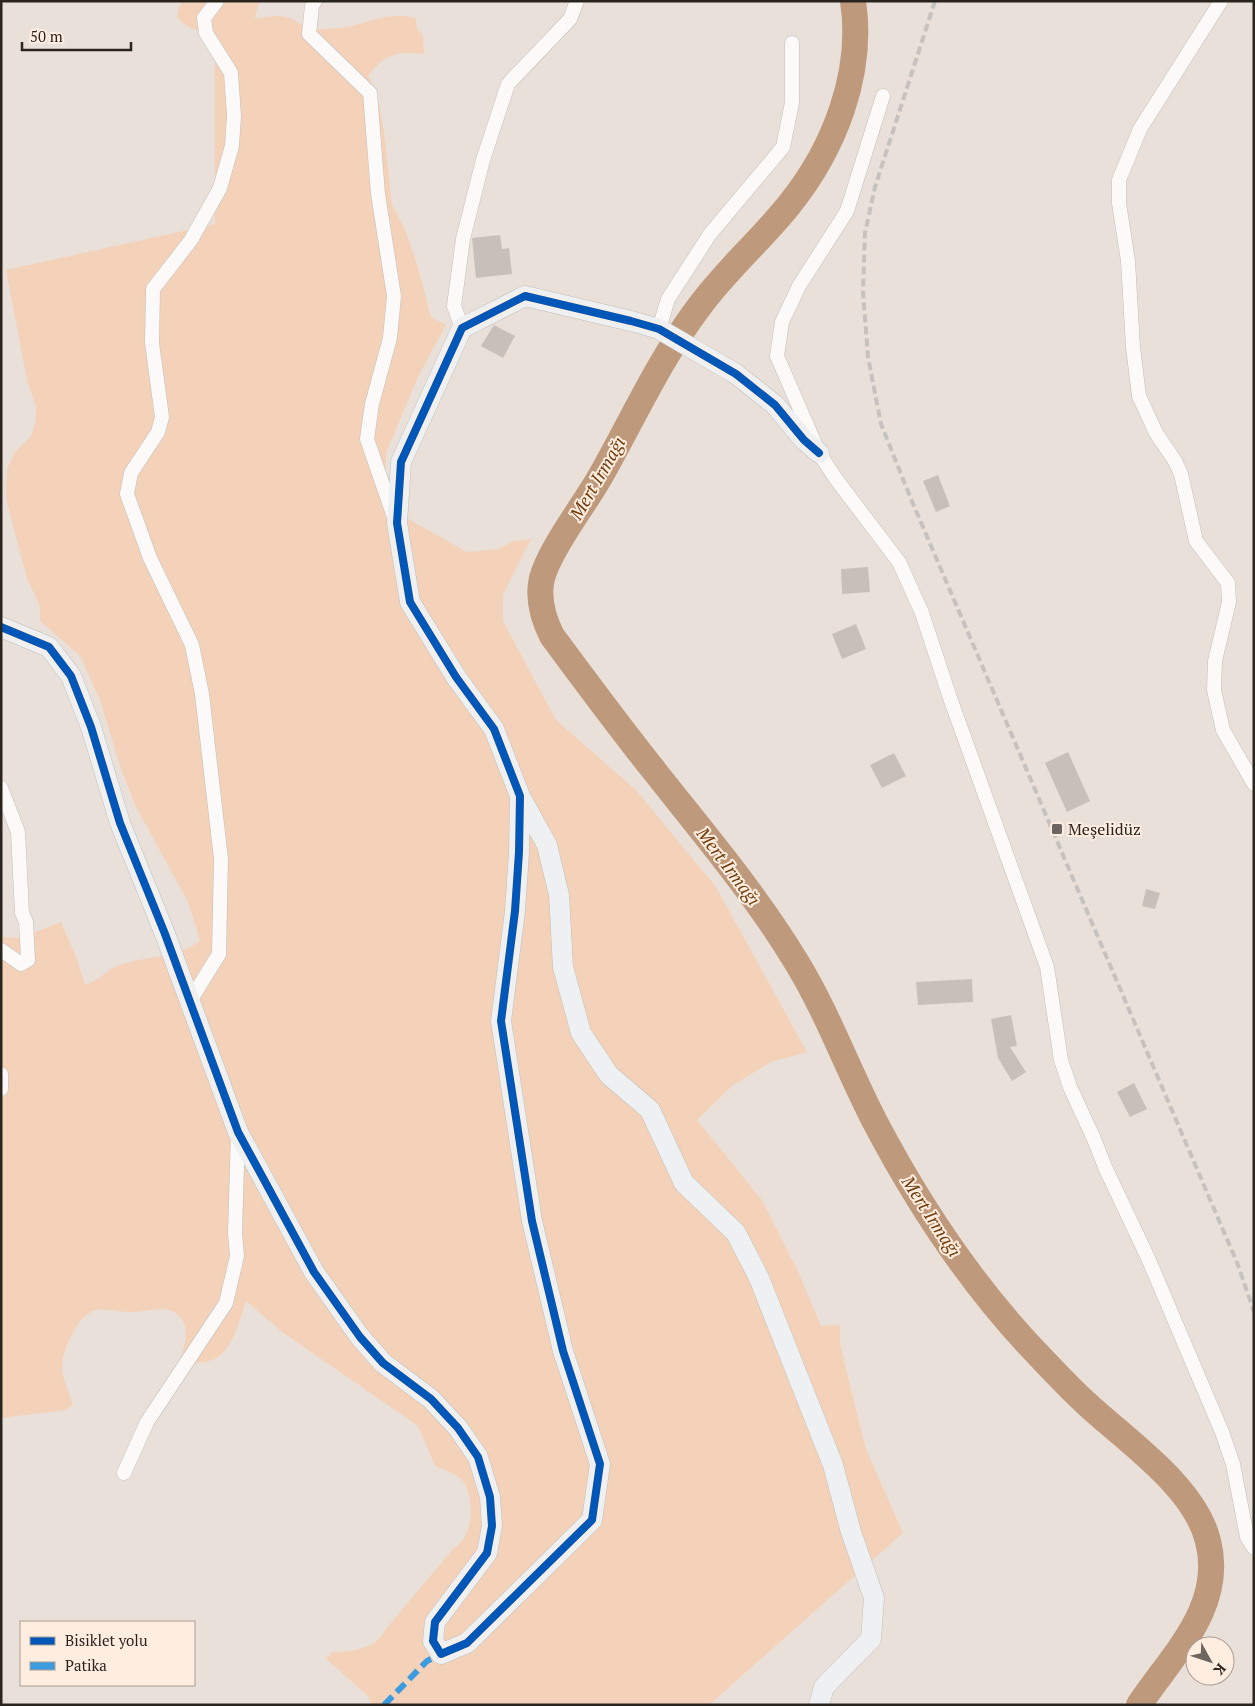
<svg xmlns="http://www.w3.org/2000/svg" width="1255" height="1706" font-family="'PT Serif',serif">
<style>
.green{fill:#f4d2ba}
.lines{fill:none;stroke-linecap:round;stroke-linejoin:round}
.river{stroke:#bf997c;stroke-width:26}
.building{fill:#c7c0ba}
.street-casing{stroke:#c4bdb7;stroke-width:15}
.secondary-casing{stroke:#c4bdb7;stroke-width:21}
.street{stroke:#fcfaf9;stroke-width:14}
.secondary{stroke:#eef0f1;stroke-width:20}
.rail{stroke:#c5c2c0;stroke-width:4;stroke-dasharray:8 4;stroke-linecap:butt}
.quiet{stroke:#3d9ce0;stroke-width:6;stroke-dasharray:12 6;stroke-linecap:butt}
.cycleway-casing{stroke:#ffede0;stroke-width:11}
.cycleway{stroke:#0057b8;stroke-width:8}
.poi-dot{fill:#6d6660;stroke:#ffede0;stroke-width:2}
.labels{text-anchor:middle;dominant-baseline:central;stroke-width:4;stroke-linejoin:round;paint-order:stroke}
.poi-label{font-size:16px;fill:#2a241f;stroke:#ffede0;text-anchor:start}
.water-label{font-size:18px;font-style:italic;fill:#6f3d0e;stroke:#ffede0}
</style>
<rect width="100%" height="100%" fill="#eae0da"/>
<path class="green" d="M183,1H259L255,19C281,14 287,13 308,30C322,29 337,29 351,26C374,20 392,12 416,18L417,29L423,36L424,54C396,51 386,54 368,76C386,104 387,170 392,205C412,237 421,280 431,317L446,325L418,377L386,453L385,510L396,512L467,552L497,549L514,541L531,539L503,595V621L556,720L636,790L716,887L807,1052L771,1062L733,1085L697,1120L762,1200L798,1271L821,1326L840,1325V1344L866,1449L903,1533L709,1705H372L368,1696L326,1659L332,1652C351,1652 376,1649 385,1630L453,1549C473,1537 475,1504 465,1484C460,1474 444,1470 435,1466L418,1426L282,1332L246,1301C235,1334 227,1375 181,1359C184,1346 190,1330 181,1318C168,1302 149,1312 131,1312C120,1313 104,1307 93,1311C83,1316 78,1323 73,1333C57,1362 61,1375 73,1404L66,1410L1,1418V937L20,938L61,922L77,959L85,985C99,980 109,968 122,964C149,956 177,957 200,941L188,902L135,805L120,766L100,700L80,656L40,621V606L27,579L6,499L7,469L15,452L31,436L35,423L36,407L27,381L6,270L215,224V36L188,27L177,18L178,9Z"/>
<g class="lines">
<path class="river" d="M853,1C864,74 834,149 789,205C761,240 726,270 699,307C659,360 633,419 600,477C584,505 550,549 542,578C537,599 543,618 552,636C586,682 620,728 656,773C705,835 756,895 797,963C828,1014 848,1070 875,1122C917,1202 967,1278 1028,1344C1048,1365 1067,1386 1088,1405C1128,1442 1195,1487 1208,1541C1225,1607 1172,1655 1139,1705"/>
</g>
<path class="building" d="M500,235L502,249L509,248L512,274L476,278L472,238Z
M494,325L515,336L503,358L481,346Z
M938,475L950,506L936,512L923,481Z
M868,567L870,592L842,594L841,569Z
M856,624L866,649L842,659L832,634Z
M1068,752L1090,801L1067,812L1045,763Z
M894,753L906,776L882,788L870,765Z
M1146,889L1160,893L1155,909L1142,906Z
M972,979L973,1002L918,1005L916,982Z
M1011,1015L1017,1046L1010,1047L1026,1072L1012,1081L998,1058L991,1019Z
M1134,1083L1147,1109L1130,1117L1117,1092Z"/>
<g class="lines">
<g class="street-casing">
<path id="street" d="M315,1L312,6L309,34L370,93L378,194L394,296L390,338L372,404L367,439L394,517
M1221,1L1140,129L1119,180V203L1128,261L1133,347L1139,396L1156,433L1175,461L1181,474L1196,541L1228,583L1229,602L1215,661L1214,690L1223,730L1254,784
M883,96L847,211L799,286L782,322L777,356L819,453L836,479L899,562L922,613L950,698L1047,967L1061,1060L1070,1087L1094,1139L1105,1167L1148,1258L1222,1432L1233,1464L1247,1537L1254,1548
M462,328L454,306L463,239L483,160L508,84L570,19L577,1
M659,329L668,299L710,234L783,147L792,103V43
M1,788L18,832L22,913L26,922L28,960L21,964L1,950
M190,1001L219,954L221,859L202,694L192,645L150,558L127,494L131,473L158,432L162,417L152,343L153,289L191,240L220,188L232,146L234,116L231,73L206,33L204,18L217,1
M1,1074V1089
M124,1473L147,1422L226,1303L237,1256L235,1233L238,1133"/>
</g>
<g class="secondary-casing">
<path id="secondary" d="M1,627L49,647L71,676L91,727L120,823L165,934L238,1132L314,1272L360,1337L383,1363L431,1399L458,1428L478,1457L490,1497L492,1526L487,1553L435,1622L433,1641L441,1654L467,1643L592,1520L600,1464L563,1351L532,1221L501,1021L515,911L519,852L520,796L494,729L456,677L410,602L397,523L401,462L462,328L525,296L631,321L659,329L736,374L775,405L804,440L819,453
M521,798L547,845L559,895L563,967L581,1033L609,1075L650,1110L684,1183L736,1233L759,1278L833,1465L851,1532L874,1598L871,1639L824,1687L819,1705"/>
</g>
<use href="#street" class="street"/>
<use href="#secondary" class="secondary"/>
<path class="rail" d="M935,1L875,187L865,233L863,292L868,357L881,424L911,499L1238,1265L1254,1312"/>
<path class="quiet" d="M384,1705L427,1661L441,1654"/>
<g class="cycleway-casing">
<path id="cycleway" d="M1,627L49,647L71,676L91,727L120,823L165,934L238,1132L314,1272L360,1337L383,1363L431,1399L458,1428L478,1457L490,1497L492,1526L487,1553L435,1622L433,1641L441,1654L467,1643L592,1520L600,1464L563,1351L532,1221L501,1021L515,911L519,852L520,796L494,729L456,677L410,602L397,523L401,462L462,328L525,296L631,321L659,329L736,374L775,405L804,440L819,453"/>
</g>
<use href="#cycleway" class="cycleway"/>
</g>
<rect class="poi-dot" x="1051" y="823" width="12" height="12" rx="2.5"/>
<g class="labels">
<g class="poi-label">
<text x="1068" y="829">Meşelidüz</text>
</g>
<g class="water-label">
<text transform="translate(597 478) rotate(-60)">Mert Irmağı</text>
<text transform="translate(729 866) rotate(53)">Mert Irmağı</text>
<text transform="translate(932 1216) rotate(57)">Mert Irmağı</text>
</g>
</g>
<rect width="1255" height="1706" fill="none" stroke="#2a241f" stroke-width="5"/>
<rect x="20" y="1621" width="175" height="65" fill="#ffede0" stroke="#aa9d93"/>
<rect x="30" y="1637" width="25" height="8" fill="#0057b8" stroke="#aa9d93"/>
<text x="65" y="1646" font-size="15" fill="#2a241f">Bisiklet yolu</text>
<rect x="30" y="1662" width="25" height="8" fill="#3d9ce0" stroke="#aa9d93"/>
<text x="65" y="1671" font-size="15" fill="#2a241f">Patika</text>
<g transform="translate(1210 1661) rotate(130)"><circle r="24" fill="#ffede0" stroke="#aa9d93"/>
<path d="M0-4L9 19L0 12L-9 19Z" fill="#6d6660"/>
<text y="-8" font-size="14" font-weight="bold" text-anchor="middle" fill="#2a241f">K</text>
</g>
<path d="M22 42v8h109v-8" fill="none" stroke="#2a241f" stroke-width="2.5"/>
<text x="30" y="42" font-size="15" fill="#2a241f" stroke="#ffede0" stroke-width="4" paint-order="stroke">50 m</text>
</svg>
